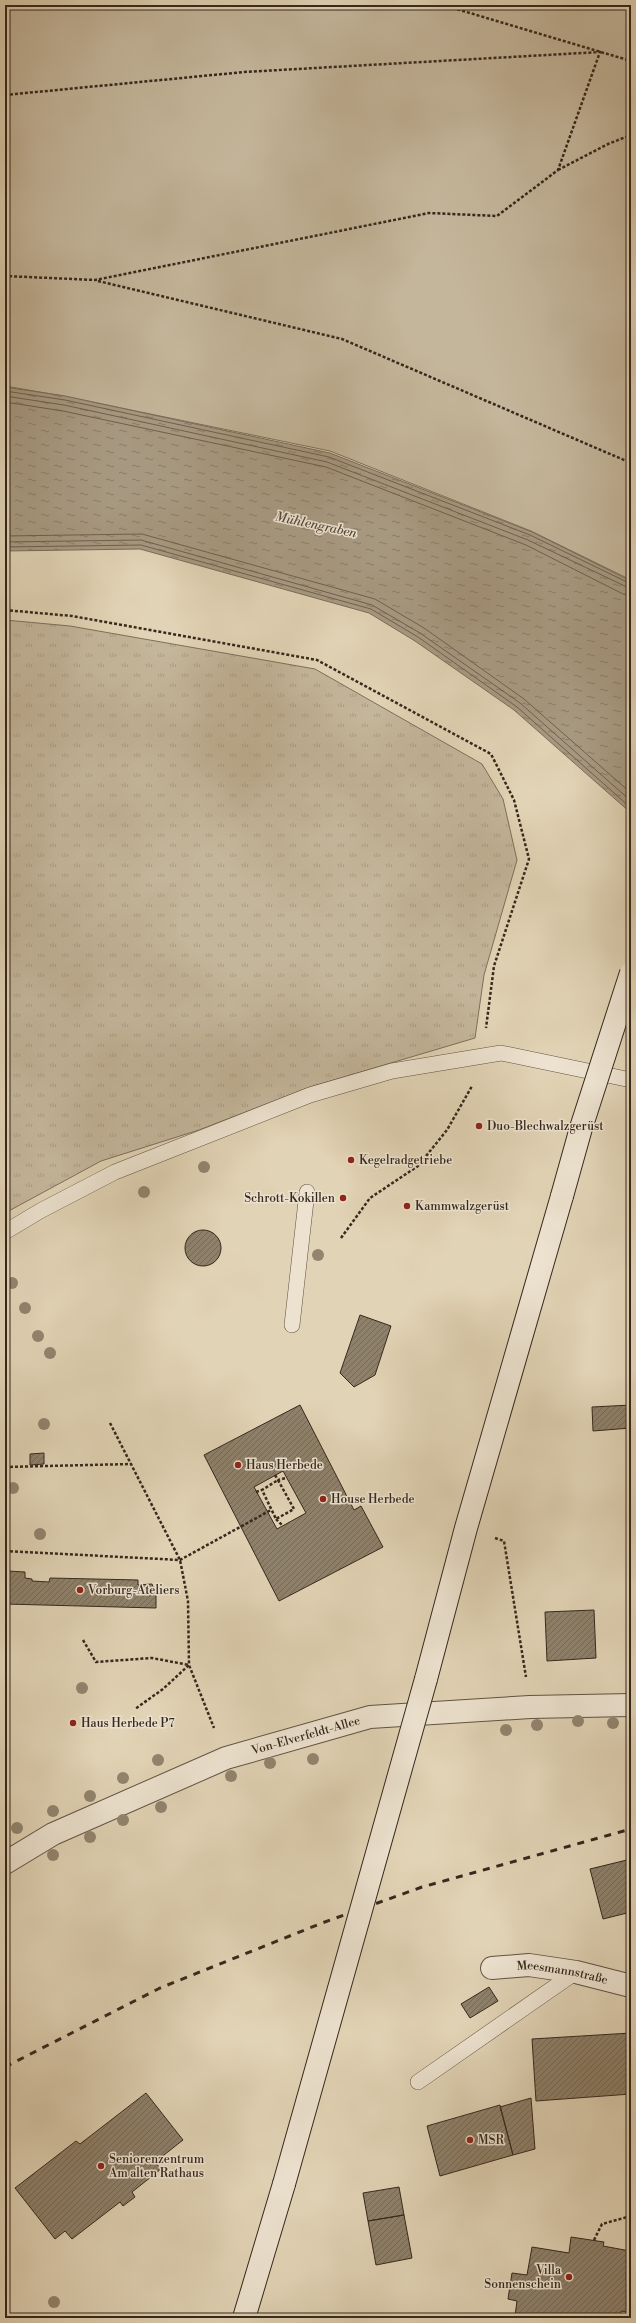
<svg xmlns="http://www.w3.org/2000/svg" width="636" height="2323" font-family="'Libre Bodoni',serif">
<style>
.grass{fill:url(#grass-tufts);stroke:#7c6f5c}
.green{fill:#c4b69b;stroke:#7c6f5c}
.water{fill:url(#water-ripples);stroke:#796c59}
.lines{fill:none;stroke-linecap:round;stroke-linejoin:round}
.shore{stroke:#6e604f;stroke-width:1}
.building{fill:url(#building-hatch);stroke:#35281d;fill-rule:evenodd}
.lane-casing{stroke:#605343;stroke-width:16}
.street-casing{stroke:#605343;stroke-width:24}
.secondary-casing{stroke:#35281d;stroke-width:24}
.path{stroke:#35281d;stroke-width:2.5;stroke-dasharray:3 2;stroke-linecap:butt}
.lane{stroke:#ece2cf;stroke-width:15}
.street{stroke:#ece2cf;stroke-width:22}
.secondary{stroke:#ece2cf;stroke-width:22}
.rail{stroke:#35281d;stroke-width:3;stroke-dasharray:7 7;stroke-linecap:butt}
.secondary-bridge-casing{stroke:#35281d;stroke-width:24;stroke-linecap:butt}
.secondary-bridge{stroke:#ece2cf;stroke-width:22}
.tree{fill:#92846f}
.poi-dot{fill:#8f2418;stroke:#ece2cf;stroke-width:1.5}
.labels{text-anchor:middle;dominant-baseline:central;stroke-width:3;stroke-linejoin:round;paint-order:stroke}
.poi-label{font-size:12px;fill:#35281d;stroke:#ece2cf;text-anchor:start}
.street-label{font-size:12px;fill:#35281d;stroke:#ece2cf}
.water-label{font-size:13px;font-style:italic;fill:#574a3b;stroke:#ece2cf}
</style>
<defs>
<pattern id="grass-tufts" width="24" height="20" patternUnits="userSpaceOnUse"><rect width="24" height="20" fill="#c4b69b"/><path d="M3 7l-1-3M5 7V3M7 7l1-3M15 17l-1-3M17 17v-4M19 17l1-3" fill="none" stroke="#a99c85"/></pattern>
<pattern id="water-ripples" width="26" height="14" patternUnits="userSpaceOnUse"><rect width="26" height="14" fill="#a79981"/><path d="M2 4q2-2 4 0t4 0M15 11q2-2 4 0t4 0" fill="none" stroke="#897d69"/></pattern>
<pattern id="building-hatch" width="6" height="6" patternUnits="userSpaceOnUse"><rect width="6" height="6" fill="#8e816c"/><path d="M-1 1l2-2M0 6l6-6M5 7l2-2" fill="none" stroke="#756a58"/></pattern>
</defs>
<rect width="100%" height="100%" fill="#e1d3b5"/>
<filter id="stains"><feTurbulence type="fractalNoise" baseFrequency=".005" numOctaves="4"/><feColorMatrix values="0 0 0 0 .2 0 0 0 0 .09 0 0 0 0 .02 0 0 0 .5 -.17"/></filter>
<radialGradient id="worn" r=".72"><stop offset=".6" stop-color="#630" stop-opacity="0"/><stop offset="1" stop-color="#630" stop-opacity=".3"/></radialGradient>
<path class="grass" d="M5,620L70,626L315,669L482,764L503,799L517,860L484,975L475,1038L310,1087L199,1130L101,1161L5,1213Z"/>
<path class="green" d="M5,5H631V580L531,531L330,451L63,396L5,386Z"/>
<path class="water" d="M5,387L65,396L330,453L532,532L631,581V813L514,710L415,641L369,613L140,549L5,551Z"/>
<g class="lines">
<path class="shore" d="M5,391L65,400L329,457L530,535L631,584
M5,396L64,405L327,462L528,540L631,589
M5,402L63,411L326,467L526,545L623,594L631,595
M5,536L142,534L375,599L424,628L524,699L631,793
M5,542L141,540L372,605L420,633L520,703L631,801
M5,547L141,545L371,609L418,637L517,707L631,808"/>
</g>
<path class="building" d="M185 1248a18 18 0 1 1 36 0a18 18 0 1 1-36 0Z
M360,1315L391,1326L375,1375L354,1387L340,1373Z
M300,1405L354,1510L361,1506L383,1547L279,1601L204,1455ZM283,1471L306,1513L277,1529L254,1487Z
M631,1405V1428L593,1431L592,1407Z
M44,1453V1464L30,1465V1454Z
M8,1571L25,1572V1578L32,1579V1581L49,1582L50,1578L138,1580V1585L152,1584L156,1596V1608L5,1604V1578H8Z
M594,1610L596,1658L547,1661L545,1612Z
M631,1859V1912L603,1919L590,1869Z
M489,1987L498,2001L470,2018L461,2004Z
M631,2033V2094L536,2101L532,2039Z
M146,2093L183,2140L155,2162L161,2169L132,2192L135,2197L123,2206L120,2202L72,2239L65,2231L55,2239L15,2188L76,2141L80,2144Z
M531,2098L535,2149L513,2155L500,2107Z
M500,2105L513,2155L440,2176L427,2126Z
M399,2187L404,2215L368,2221L363,2193Z
M404,2215L412,2258L376,2265L368,2221Z
M571,2237L604,2242L603,2246L630,2251L626,2278L631,2279V2305L628,2306L627,2312L621,2311L620,2318H516L515,2316L517,2301L508,2299L512,2273L527,2275L532,2247L569,2253Z"/>
<g class="lines">
<g class="lane-casing">
<path id="lane" d="M5,1232L40,1211L115,1172L310,1095L392,1071L501,1053L631,1080
M292,1325L307,1192
M418,2082L576,1972"/>
</g>
<g class="street-casing">
<g id="street">
<path id="s1" d="M5,1863L53,1834L226,1758L370,1717L530,1707L631,1705"/>
<path id="s2" d="M492,1968L529,1965L576,1972L631,1986"/>
</g>
</g>
<g class="secondary-casing">
<path id="secondary" d="M426,1679L466,1528L562,1196
M244,2318L284,2184"/>
</g>
<path class="path" d="M443,5L631,61
M5,95L244,72L600,52L558,170L497,216L429,213L95,280L5,276
M558,170L608,144L631,135
M98,281L342,339L631,463
M5,610L72,616L317,660L491,754L514,800L529,859L494,966L486,1028
M341,1238L370,1198L418,1166L447,1130L472,1086
M110,1423L180,1560L188,1601L189,1665L163,1689L135,1709
M5,1467L131,1464
M275,1475L278,1480L286,1478
M278,1480L294,1509L276,1519L262,1490Z
M256,1492L262,1490
M276,1519L283,1526
M495,1538L504,1541L526,1677
M5,1551L180,1560L271,1510
M83,1640L96,1662L152,1658L189,1665L214,1728
M594,2240L602,2224L631,2216"/>
<use href="#lane" class="lane"/>
<use href="#street" class="street"/>
<use href="#secondary" class="secondary"/>
<path class="rail" d="M5,2067L160,1988L322,1923L422,1887L631,1829"/>
<g class="secondary-bridge-casing">
<path id="secondary-bridge" d="M562,1196L581,1128L631,973
M284,2184L426,1679"/>
</g>
<use href="#secondary-bridge" class="secondary-bridge"/>
</g>
<g class="tree">
<circle cx="204" cy="1167" r="6"/>
<circle cx="144" cy="1192" r="6"/>
<circle cx="318" cy="1255" r="6"/>
<circle cx="12" cy="1283" r="6"/>
<circle cx="25" cy="1308" r="6"/>
<circle cx="38" cy="1336" r="6"/>
<circle cx="50" cy="1353" r="6"/>
<circle cx="44" cy="1424" r="6"/>
<circle cx="13" cy="1488" r="6"/>
<circle cx="40" cy="1534" r="6"/>
<circle cx="82" cy="1688" r="6"/>
<circle cx="578" cy="1721" r="6"/>
<circle cx="613" cy="1723" r="6"/>
<circle cx="537" cy="1725" r="6"/>
<circle cx="506" cy="1730" r="6"/>
<circle cx="313" cy="1759" r="6"/>
<circle cx="158" cy="1760" r="6"/>
<circle cx="270" cy="1763" r="6"/>
<circle cx="231" cy="1776" r="6"/>
<circle cx="123" cy="1778" r="6"/>
<circle cx="90" cy="1796" r="6"/>
<circle cx="161" cy="1807" r="6"/>
<circle cx="53" cy="1811" r="6"/>
<circle cx="123" cy="1820" r="6"/>
<circle cx="17" cy="1828" r="6"/>
<circle cx="90" cy="1837" r="6"/>
<circle cx="53" cy="1855" r="6"/>
<circle cx="54" cy="2302" r="6"/>
</g>
<g class="poi-dot">
<circle cx="479" cy="1126" r="4"/>
<circle cx="351" cy="1160" r="4"/>
<circle cx="343" cy="1198" r="4"/>
<circle cx="407" cy="1206" r="4"/>
<circle cx="238" cy="1465" r="4"/>
<circle cx="323" cy="1499" r="4"/>
<circle cx="80" cy="1590" r="4"/>
<circle cx="73" cy="1723" r="4"/>
<circle cx="470" cy="2140" r="4"/>
<circle cx="101" cy="2166" r="4"/>
<circle cx="569" cy="2277" r="4"/>
</g>
<g class="labels">
<g class="poi-label">
<text x="487" y="1126">Duo-Blechwalzgerüst</text>
<text x="359" y="1160">Kegelradgetriebe</text>
<text x="335" y="1198" text-anchor="end">Schrott-Kokillen</text>
<text x="415" y="1206">Kammwalzgerüst</text>
<text x="246" y="1465">Haus Herbede</text>
<text x="331" y="1499">House Herbede</text>
<text x="88" y="1590">Vorburg-Ateliers</text>
<text x="81" y="1723">Haus Herbede P7</text>
<text x="478" y="2140">MSR</text>
<text x="109" y="2159">Seniorenzentrum<tspan x="109" dy="14">Am alten Rathaus</tspan></text>
<text x="561" y="2270" text-anchor="end">Villa<tspan x="561" dy="14">Sonnenschein</tspan></text>
</g>
<g class="street-label">
<text stroke="none"><textPath href="#s1" startOffset="328">Von-Elverfeldt-Allee</textPath></text>
<text stroke="none"><textPath href="#s2" startOffset="71">Meesmannstraße</textPath></text>
</g>
<g class="water-label">
<text transform="translate(316 525) rotate(12)">Mühlengraben</text>
</g>
</g>
<rect width="636" height="2323" fill="none" stroke="#e1d3b5" stroke-width="20"/>
<rect x="6" y="6" width="624" height="2311" fill="none" stroke="#35281d" stroke-width="2"/>
<rect x="10" y="10" width="616" height="2303" fill="none" stroke="#35281d"/>
<rect width="100%" height="100%" filter="url(#stains)"/>
<rect width="100%" height="100%" fill="url(#worn)"/>
</svg>
